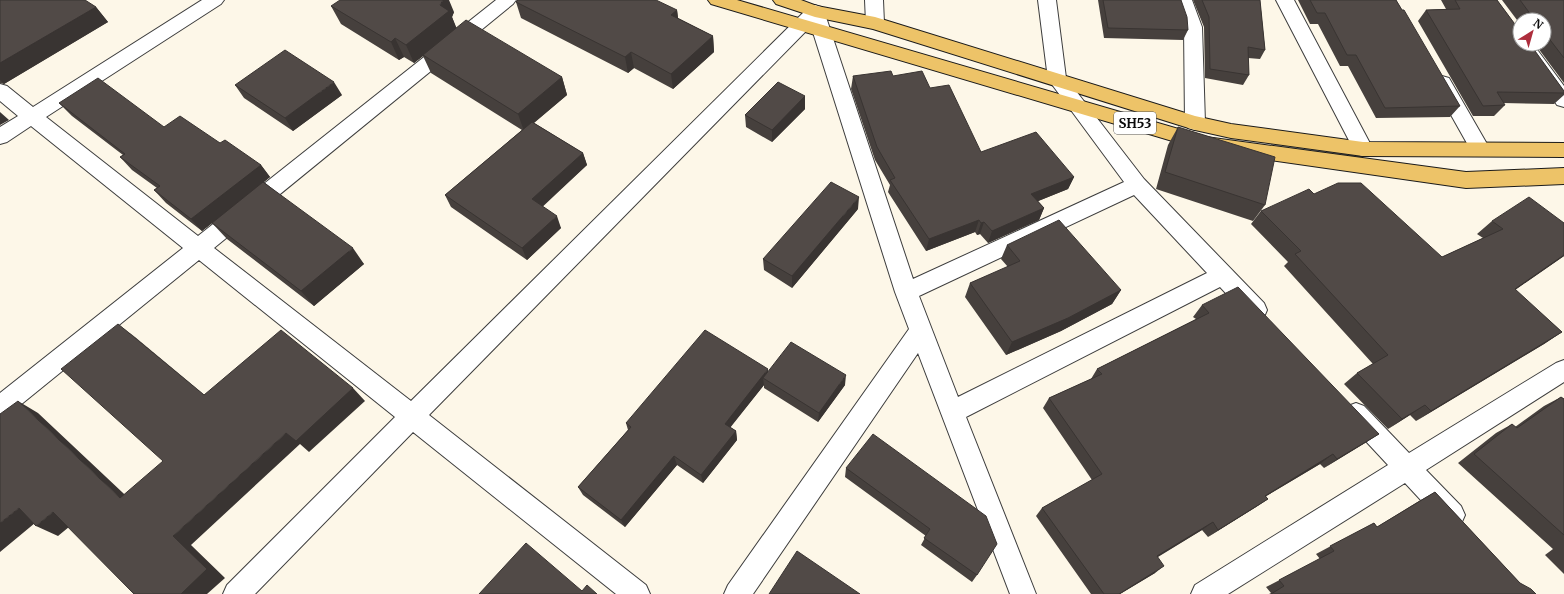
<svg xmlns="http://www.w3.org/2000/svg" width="1564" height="594" font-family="Merriweather,serif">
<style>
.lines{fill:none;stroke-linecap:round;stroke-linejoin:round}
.minor-casing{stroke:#3d3d3d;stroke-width:2}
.primary-casing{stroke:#1b1b1b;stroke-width:2}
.minor{fill:#fff;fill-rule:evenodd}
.primary{fill:#edc368;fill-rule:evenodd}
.wall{fill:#46403d}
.shaded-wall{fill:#393432}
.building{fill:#514a47;stroke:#393432}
.labels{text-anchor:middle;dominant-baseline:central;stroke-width:4;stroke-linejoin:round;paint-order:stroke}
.shield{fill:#fff;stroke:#545454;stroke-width:1}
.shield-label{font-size:13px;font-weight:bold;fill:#0a0a0a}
</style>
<rect width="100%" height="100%" fill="#fdf7e8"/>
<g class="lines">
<g class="minor-casing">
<path id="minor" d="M202,0H224L221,4L46,117L198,236L496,0H516L513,4L214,248L411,401L809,7L815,5L821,7L824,11L913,279L1124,182L1048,79L1038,0H1056L1066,78L1144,179L1264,303L1267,310L1264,317L1256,320L1248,317L1220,287L966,417L1036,594H1010L918,353L753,594H724L728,585L909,329L895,292L811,26L429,415L646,585L650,594H616L413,432L255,594H223L227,585L395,417L199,260L8,415L0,418V393L183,248L31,126L7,142L0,144V127L18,116L0,101V84L7,86L33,107ZM1134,195L1207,273L958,397L919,296Z
M865,0H883L884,23L881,27L875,29L869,27L866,23Z
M1174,0H1192L1202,27L1205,123L1202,128L1195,130L1188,128L1185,123L1184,27Z
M1276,0H1294L1373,149L1370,154L1363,156L1356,154Z
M1520,39V44H1533L1564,86V107L1557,105L1517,48L1514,44L1517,40Z
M1442,76L1449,78L1487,144L1490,149L1487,154L1480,156L1473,154L1433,83L1435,78Z
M1564,360V382L1426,470L1461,506L1465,515L1461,524L1452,527L1443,524L1405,483L1228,594H1191L1195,585L1388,465L1348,422L1344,414L1348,406L1356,403L1364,406L1409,453L1556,363Z"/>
</g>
<g class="primary-casing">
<path id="primary" d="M708,0H737L1206,137L1466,172L1564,168V184L1466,188L1206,151L711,4Z
M773,0H801L817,6L875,17L1195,116L1231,124L1363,142L1564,143V157L1363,156L1231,138L1195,130L873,29L815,17L776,4Z"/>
</g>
<use href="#minor" class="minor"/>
<use href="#primary" class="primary"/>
</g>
<path class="wall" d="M0,0L96,7L108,22L4,84L0,83Z
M1098,0H1181L1188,30L1183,40L1104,38Z
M1193,0H1260L1265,50L1260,59L1248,58L1249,75L1243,85L1205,78L1204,27Z
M1298,0H1396L1460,106L1450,117L1376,118L1348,66H1340L1318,24H1310Z
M1441,0H1497L1564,91V95L1554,104L1503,103L1505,105L1494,116H1473L1418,21L1426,10L1446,9Z
M1502,0H1564V83L1535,44H1544V20H1520V24Z
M516,2L677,10L678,18L713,36L714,52L673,89L634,68L628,73L521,18Z
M331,6L454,12L452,17L456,28L562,77L567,95L534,123L583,153L587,165L542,206L561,228L527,260L451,207L445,195L522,130L431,73L423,56L414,63L404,57L399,60L341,24Z
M853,76H893L930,88L981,152L1074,177L1068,189L1038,201L1044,208L1039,220L988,243L980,234L977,235L975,232L926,251L888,192L890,185L875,160L851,89Z
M235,85L342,95L293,131L244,98Z
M805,96V109L772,142L746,127L745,115Z
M59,103L164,127L220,143L261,165L270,177L264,182L364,264L314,306L227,239L212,223L234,206L202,231L166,203L154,190L157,188L132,170L120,157L123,155L72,116Z
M1178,127L1265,205L1253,221L1156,189L1168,145Z
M1314,194L1442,257L1483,238L1477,234L1492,221L1564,256L1515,290L1562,332L1544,344L1416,421L1410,415L1388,429L1344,384L1357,373L1373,364L1284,266L1288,262L1251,224L1261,211Z
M858,209L792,288L764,270L763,259Z
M1007,245L1121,290L1112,304L1061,331L1006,355L965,297L970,283L1008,267L1001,259Z
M1202,305L1379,434L1365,443L1324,468L1320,464L1266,496L1268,499L1256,507L1208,537L1202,530L1158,557L1155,573L1120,594H1091L1036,516L1042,508L1092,480L1043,408L1049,398L1091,379L1097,369L1196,319L1193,317Z
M768,373L845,385L818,422L764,388V385L730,427L736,431L737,440L703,483L677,465L625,527L583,495L578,487L628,430L626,423Z
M1561,397L1564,399V574L1545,555L1553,549L1458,463L1496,433L1512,424L1515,427L1544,406Z
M846,468L986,516L977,575L972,582L921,545L926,536L845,477Z
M1435,492L1520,583L1536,594H1269L1271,593L1266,587L1320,559L1316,554L1374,523L1377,527L1419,501Z"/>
<path class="shaded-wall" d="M443,0H449L454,12L452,17L457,29L423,55V56L414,63L406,45L440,5Z
M96,7L108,22L4,84L0,80V63Z
M677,10L679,26L671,15Z
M713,36L714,52L673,89L671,74Z
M395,38L404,57L399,60L391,42Z
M631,52L634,68L628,73L625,57Z
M562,77L567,95L524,131L518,114Z
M334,82L342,95L293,131L285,118Z
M805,96V109L772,142V130Z
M0,112L9,120L0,125Z
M583,153L587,165L537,212L532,199Z
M261,165L270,177L202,231L191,219Z
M1074,177L1068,189L1026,206L1031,194Z
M859,197L858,209L792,288V276Z
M1044,208L1039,220L988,243L992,231Z
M557,216L561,228L527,260L522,248Z
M979,220L975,232L926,251L929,239Z
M984,222L980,234L977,235L981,223Z
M353,248L364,264L314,306L301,291Z
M1564,255V256L1499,301L1515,289Z
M1121,290L1112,304L1061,331L1006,355L1012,342Z
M118,324L135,337L219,407L204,395Z
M1562,332L1544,344L1416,421L1431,411Z
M768,369V379L763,378L764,385L726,433L725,424Z
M846,375L845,385L818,422L819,413Z
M353,388L365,401L309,452L300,444L191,545L225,578L207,594H181L173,536L286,433Z
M18,401L38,413L139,508L120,498Z
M1425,405L1410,415L1388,429L1402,419Z
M736,431L737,440L703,483L701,475Z
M1379,434L1365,443L1324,468L1337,459Z
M1333,454L1320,464L1253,504L1265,496Z
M674,456L677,465L625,527L621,520Z
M1268,499L1256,507L1208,537L1218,530Z
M19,508L41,518L0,552V523Z
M53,512L75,522L58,536L36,526Z
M1213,522L1202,530L1147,563L1157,556Z
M1164,566L1155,573L1120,594H1119Z"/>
<path class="building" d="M0,0H85L96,7L0,63Z
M340,0H443L440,5L449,11L406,45L395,38L391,42L331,6Z
M518,0H656L677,10L671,15L713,36L671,74L631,52L625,57L516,2Z
M1103,0H1181L1187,17L1188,30L1108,28Z
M1202,0H1260L1265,50L1248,47L1249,75L1210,69L1209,17Z
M1310,0H1396L1402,10H1404L1460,106L1385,108L1356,55H1347L1325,13H1317Z
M1455,0H1497L1520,31V44H1530L1564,91V93L1497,92L1505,105L1483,106L1426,10L1460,9Z
M1520,0H1564V58L1544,32V20H1531V15Z
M466,20L562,77L518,114L423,55Z
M285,50L334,82L285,118L235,85Z
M891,71L893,76L922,71L930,88L949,85L981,152L1036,132L1074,177L1031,194L1044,208L992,231L984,222L981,223L979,220L929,239L890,180L895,178L877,147L853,76Z
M98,78L164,127L180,116L220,143L225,140L261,165L191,219L154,190L160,186L120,157L125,154L59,103Z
M778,82L805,96L772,130L745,115Z
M532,122L583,153L532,199L557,216L522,248L445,195Z
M1178,127L1275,157L1265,205L1165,172Z
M263,182L353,248L301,291L212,223Z
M831,182L859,197L792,276L763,259Z
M1338,183H1361L1442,257L1503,229L1492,221L1529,197L1564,223V255L1515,289L1562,332L1431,411L1425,405L1402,419L1357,373L1388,355L1295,254L1301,251L1261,211L1309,189L1314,194Z
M1059,220L1121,290L1068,318L1012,342L970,283L1020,261L1007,245Z
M1238,287L1379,434L1337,459L1333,454L1265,496L1268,499L1218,530L1213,522L1157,556L1164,566L1119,594H1104L1042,508L1102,474L1049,398L1102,374L1097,369L1209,313L1202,305Z
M118,324L204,395L281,330L353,388L296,441L286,433L173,536L207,569L181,594H134L53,512L36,526L19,508L0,523V414L18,401L120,498L163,461L61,369Z
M705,330L768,369L725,424L736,431L701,475L674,456L621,520L578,487L631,427L626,423Z
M791,342L846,375L819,413L763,378Z
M1561,397L1564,399V535L1474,454L1512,424L1517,428Z
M873,434L986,516L997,544L977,575L924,538L930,529L846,468Z
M1435,492L1520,583L1531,589L1536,594H1271L1284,586L1279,580L1334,551L1330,546L1374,523L1377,527Z
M526,543L582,591L587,585L597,594H479Z
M797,551L860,594H769Z"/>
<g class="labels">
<rect class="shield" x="1114" y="112" width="42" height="22" rx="3"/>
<g class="shield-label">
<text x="1135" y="123">SH53</text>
</g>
</g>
<g transform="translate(1532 32) rotate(37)"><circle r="19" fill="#ffffff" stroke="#9d9d9d"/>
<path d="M0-3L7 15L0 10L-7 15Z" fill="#ad2e3d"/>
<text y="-6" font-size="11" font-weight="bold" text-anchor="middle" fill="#0a0a0a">N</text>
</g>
</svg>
